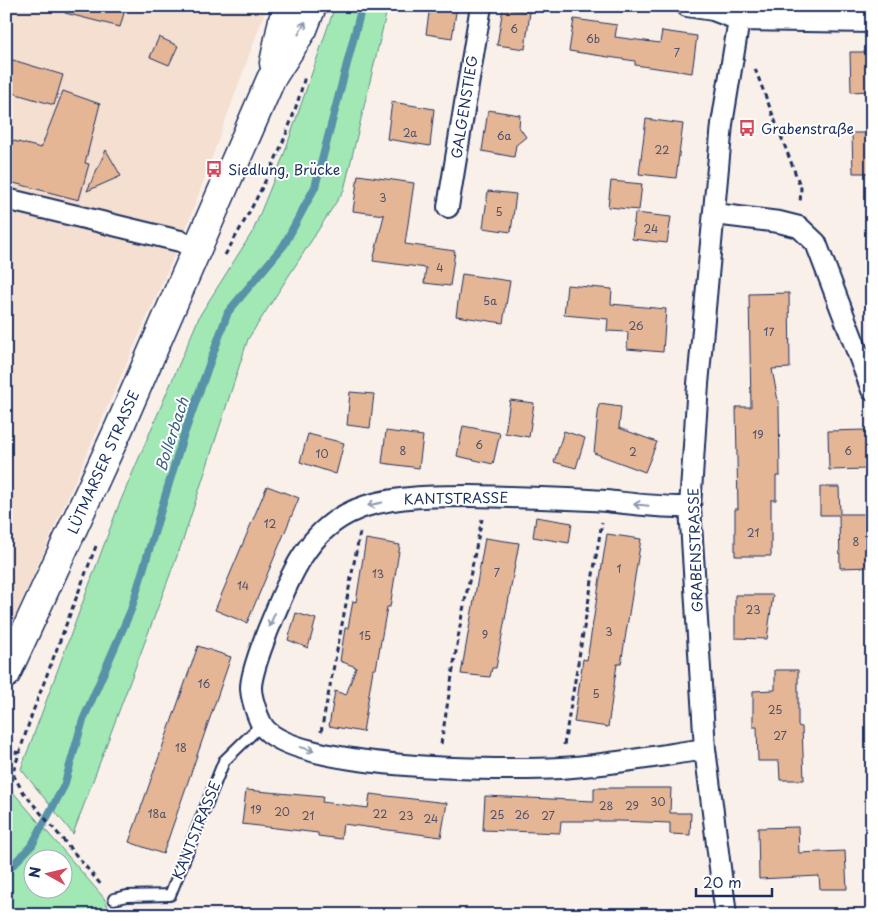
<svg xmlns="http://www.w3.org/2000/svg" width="878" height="921" font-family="'Playpen Sans',sans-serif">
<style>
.built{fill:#f4dfd1}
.green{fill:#a2e8b4;stroke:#5e8c89;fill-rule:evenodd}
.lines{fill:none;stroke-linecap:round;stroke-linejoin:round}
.stream{stroke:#5992a8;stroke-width:8}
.building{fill:#e5b696;stroke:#1b2f5e}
.service-casing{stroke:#1b2f5e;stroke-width:14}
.minor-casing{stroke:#1b2f5e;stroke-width:24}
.secondary-casing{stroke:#1b2f5e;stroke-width:31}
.path{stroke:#1b2f5e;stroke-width:3;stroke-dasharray:5 4;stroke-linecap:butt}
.service{stroke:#fff;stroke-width:10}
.minor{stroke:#fff;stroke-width:20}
.secondary{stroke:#fff;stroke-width:28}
.oneway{stroke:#8d97ae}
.labels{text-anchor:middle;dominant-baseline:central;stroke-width:4;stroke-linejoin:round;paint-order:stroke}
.number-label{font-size:11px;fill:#4e516c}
.street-label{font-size:14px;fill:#1b2f5e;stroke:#fff}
.poi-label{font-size:14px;fill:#1b2f5e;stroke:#fff;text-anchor:start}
.water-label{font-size:15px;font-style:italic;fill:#3a6183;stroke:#fff}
</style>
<rect width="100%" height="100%" fill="#faf0ea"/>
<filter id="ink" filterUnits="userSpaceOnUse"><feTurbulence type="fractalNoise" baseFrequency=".02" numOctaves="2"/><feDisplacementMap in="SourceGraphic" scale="10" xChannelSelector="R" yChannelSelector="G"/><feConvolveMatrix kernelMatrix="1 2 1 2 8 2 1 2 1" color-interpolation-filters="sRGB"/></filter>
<g filter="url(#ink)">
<path class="built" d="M6,6H267L186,229L6,637Z"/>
<path class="green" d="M335,6H388L344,190L248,339L183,540L73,834L21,769L118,507L200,315L253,231L283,157Z
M6,784L104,898L112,915H6ZM32,858H62V888H32Z"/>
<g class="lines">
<path class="stream" d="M6,872L32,845L64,786L83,720L131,610L182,440L228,312L284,245L315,187L362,6"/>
</g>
<path class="building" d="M66,6H126L120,27L65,13Z
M430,6H457L452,38L426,34Z
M503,8L530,12L525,49L497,45Z
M574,19L617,25L615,37L660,43L662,31L697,36L692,73L635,65V61L569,51Z
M159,37L178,46L169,65L150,57Z
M850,52H872V91L851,92Z
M6,58L63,75L54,105L6,91Z
M63,91L100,104L85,163L89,164L79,200L6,181V139L41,148Z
M392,102L434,109L430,146L387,139Z
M488,110L520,115L519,127L526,137L516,145L514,157L482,151Z
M646,119L683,124L676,178L639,174Z
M852,133H872V173H853Z
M106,150L121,176L87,191Z
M358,175L414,183L405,244L455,251L450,286L424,283L426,268L373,261L384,215L353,211Z
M611,181L642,184L639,210L608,207Z
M488,191L516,194L511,232L483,228Z
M635,213L671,217L667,243L632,239Z
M462,274L510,281L503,323L456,316Z
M567,285L612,289L611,304L666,309L663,352L627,349L628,332L607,331L608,319L564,315Z
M789,293L790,368L772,369L779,406L780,476H776V500H771V556H735V509H738L736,407H751L749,294Z
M350,392L374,394L370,428L347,425Z
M510,400L534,403L529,437L505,433Z
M599,404L621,407L619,428L657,442L645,472L594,453Z
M463,426L500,433L493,464L457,456Z
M866,430L867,469L829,470L828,431Z
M386,431L423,436L419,468L382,463Z
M564,431L585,438L576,468L554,462Z
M308,434L344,443L336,474L300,462Z
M267,486L299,498L247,623L215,610Z
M820,487H839L840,514H872V567L840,568L839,515H820Z
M536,517L572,523L569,543L533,537Z
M607,534L641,539L621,664H617L608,727L574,722L583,659L587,660Z
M485,538L519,543L496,668H492L490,677L461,674Z
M366,539L400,545L390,607H387L376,669H373L363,732L329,726L335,691L346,695L356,667L340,661L345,628H348L353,601L356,602Z
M735,595H773L767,639L735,638Z
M296,613L316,619L308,648L288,640Z
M198,646L231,657L163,854L129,842Z
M775,670H798V726L802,727L804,780H780L779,761H758L757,727H753V691L775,690Z
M594,788H671L670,813H691L690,835L670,834V823L619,821H561L560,833L483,830L485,796L594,801Z
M246,790L323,797L322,802L368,808L370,794L447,803L441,837L343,824L341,839L318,836V833L242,824Z
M798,827L799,853L845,851L847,889H820L819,876L759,879L758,828Z"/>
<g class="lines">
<g class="service-casing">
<path id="service" d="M114,899L127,896L170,895L224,761L261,725"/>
</g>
<g class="minor-casing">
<path id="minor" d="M687,6L713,10L739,20L872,22
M6,199L180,241L197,249
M448,207L481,6
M715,214L779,222L799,227L816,243L872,390
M690,507C662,508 634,504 606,501C561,498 516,497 470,496C436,496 399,496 366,506C313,523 295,565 275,613C268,629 251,672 251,688C251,697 257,715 261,723C284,771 509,771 560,768C608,765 657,756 705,749
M726,915L705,749L690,507L698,384L722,124L739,20L736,6"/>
</g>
<g class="secondary-casing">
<path id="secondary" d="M274,63L283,20L288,6
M6,674L119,428L271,79L303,29L312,6"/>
</g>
<path class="path" d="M755,69L801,188L800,204
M225,255C258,199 289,139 305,76
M96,546L32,714L14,769V776L23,792L102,886
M321,732L360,532
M441,744L461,620L482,519
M564,745L602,522
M6,750L19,753"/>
<use href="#service" class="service"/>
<use href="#minor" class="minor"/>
<use href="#secondary" class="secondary"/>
</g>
<defs><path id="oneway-shaft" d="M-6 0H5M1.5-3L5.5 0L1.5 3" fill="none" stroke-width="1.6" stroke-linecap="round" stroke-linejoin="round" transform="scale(1.25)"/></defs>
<g class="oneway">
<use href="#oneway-shaft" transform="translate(302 28) rotate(-61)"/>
<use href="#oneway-shaft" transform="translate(375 504) rotate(168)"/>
<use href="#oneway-shaft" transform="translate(641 505) rotate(-174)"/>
<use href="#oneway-shaft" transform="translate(272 620) rotate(113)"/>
<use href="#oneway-shaft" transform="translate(307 749) rotate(15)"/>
</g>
</g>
<defs>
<g id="bus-bare" transform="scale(1.35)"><path d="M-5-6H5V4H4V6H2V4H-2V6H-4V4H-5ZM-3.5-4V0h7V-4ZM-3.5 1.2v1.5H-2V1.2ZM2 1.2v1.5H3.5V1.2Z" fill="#d1495b" stroke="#fff" stroke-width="2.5" paint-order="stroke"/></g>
</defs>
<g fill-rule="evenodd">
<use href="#bus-bare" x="747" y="128"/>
<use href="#bus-bare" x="214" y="169"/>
</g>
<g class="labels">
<g class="number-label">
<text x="514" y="28">6</text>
<text x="593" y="38">6b</text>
<text x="677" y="52">7</text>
<text x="410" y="132">2a</text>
<text x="504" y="135">6a</text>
<text x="662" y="149">22</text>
<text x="383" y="197">3</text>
<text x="499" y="211">5</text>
<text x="651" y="228">24</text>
<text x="440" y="267">4</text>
<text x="490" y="300">5a</text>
<text x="636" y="325">26</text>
<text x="769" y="331">17</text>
<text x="758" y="434">19</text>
<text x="479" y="444">6</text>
<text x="403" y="450">8</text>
<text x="848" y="450">6</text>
<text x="633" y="451">2</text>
<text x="322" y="453">10</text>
<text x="270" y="523">12</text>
<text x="753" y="532">21</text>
<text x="856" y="541">8</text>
<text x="619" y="568">1</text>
<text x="497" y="572">7</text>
<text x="378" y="573">13</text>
<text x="243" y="585">14</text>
<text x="753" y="609">23</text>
<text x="609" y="631">3</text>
<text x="485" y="634">9</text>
<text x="365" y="635">15</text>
<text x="204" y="683">16</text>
<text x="596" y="693">5</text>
<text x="775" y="709">25</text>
<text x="780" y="735">27</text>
<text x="181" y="747">18</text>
<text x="658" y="801">30</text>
<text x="606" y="805">28</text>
<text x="632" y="805">29</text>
<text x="256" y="809">19</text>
<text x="282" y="811">20</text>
<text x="157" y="813">18a</text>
<text x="380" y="813">22</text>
<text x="497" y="814">25</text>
<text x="522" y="814">26</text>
<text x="308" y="815">21</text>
<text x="406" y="815">23</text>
<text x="548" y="815">27</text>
<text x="431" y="818">24</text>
</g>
<g class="street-label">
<text transform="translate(464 107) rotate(-81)">GALGENSTIEG</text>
<text transform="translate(103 462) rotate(-66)">LÜTMARSER STRASSE</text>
<text transform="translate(456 498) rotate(-1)">KANTSTRASSE</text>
<text transform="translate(695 550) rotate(-92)">GRABENSTRASSE</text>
<text transform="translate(196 830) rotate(-68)">KANTSTRASSE</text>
</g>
<g class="poi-label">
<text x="761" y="128">Grabenstraße</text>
<text x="228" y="169">Siedlung, Brücke</text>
</g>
<g class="water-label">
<text transform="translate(171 434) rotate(-72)">Bollerbach</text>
</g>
</g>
<rect width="878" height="921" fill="none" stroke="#fff" stroke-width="25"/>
<rect x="12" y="12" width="853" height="896" fill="none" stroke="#1b2f5e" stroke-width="2" filter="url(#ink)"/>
<g transform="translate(48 874) rotate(278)"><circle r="24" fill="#ffffff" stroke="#a4acbf"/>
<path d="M0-4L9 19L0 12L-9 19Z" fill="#d1495b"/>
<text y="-8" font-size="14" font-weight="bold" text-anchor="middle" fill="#1b2f5e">N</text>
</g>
<path d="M696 888v8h76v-8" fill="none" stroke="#1b2f5e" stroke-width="2.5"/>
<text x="703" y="888" font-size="15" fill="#1b2f5e" stroke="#ffffff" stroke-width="4" paint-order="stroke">20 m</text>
</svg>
